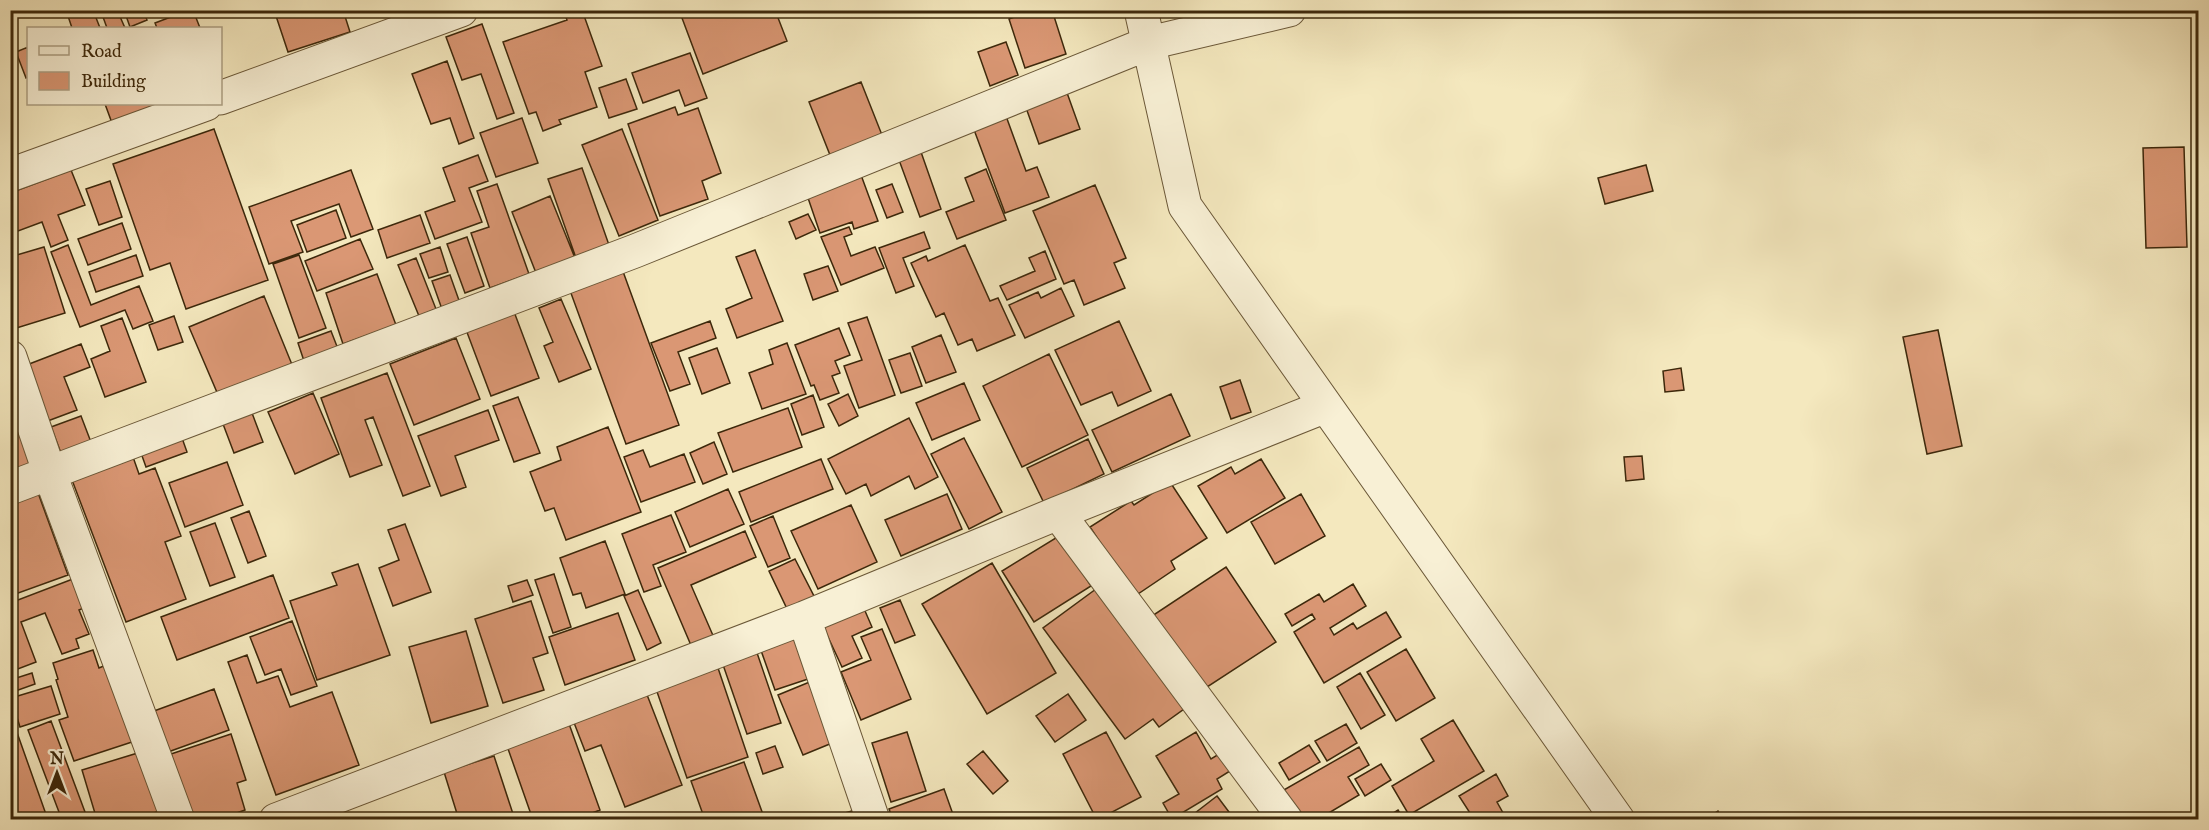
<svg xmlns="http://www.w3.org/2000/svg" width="2209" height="830" font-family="'IM FELL English',serif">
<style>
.building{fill:#da9774;stroke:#3d280b;stroke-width:1.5}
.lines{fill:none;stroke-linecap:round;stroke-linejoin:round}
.street-casing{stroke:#6b5838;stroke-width:35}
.street{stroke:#f8f0d5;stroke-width:33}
</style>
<rect width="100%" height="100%" fill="#f4e8be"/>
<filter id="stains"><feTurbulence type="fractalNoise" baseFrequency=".00333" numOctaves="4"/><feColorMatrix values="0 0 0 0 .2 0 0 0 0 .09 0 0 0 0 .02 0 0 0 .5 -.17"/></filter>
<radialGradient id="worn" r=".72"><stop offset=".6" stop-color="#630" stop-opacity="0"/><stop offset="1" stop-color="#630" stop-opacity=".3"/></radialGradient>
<path class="building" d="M66,10H93L100,28H72Z
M124,10H143L147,20L130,27Z
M189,10H193L200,28H157L155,23Z
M274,10H343L350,32L288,52Z
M563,10H582L602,66L585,72L597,107L559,120L561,124L543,131L536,112L529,114L503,42L567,20Z
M679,10H775L787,41L703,74Z
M861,10H877L863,16Z
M1034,10H1052L1066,54L1025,68L1009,19Z
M118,12L125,28H107L103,17Z
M482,24L514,113L497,119L481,74L462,80L446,37Z
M1006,42L1018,75L990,86L978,52Z
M28,47V77L26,78L16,52Z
M690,53L707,98L685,106L679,90L643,103L632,73Z
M447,61L474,138L459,144L450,118L431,124L412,74Z
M626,79L637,109L609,118L599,88Z
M861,82L882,135L830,155L809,102Z
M1066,90L1080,129L1039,144L1025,105Z
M105,104H166L112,123Z
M675,107L678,115L698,108L721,173L702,181L708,199L660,216L628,124Z
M1006,116L1026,171L1037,167L1049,197L1005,213L973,127Z
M522,118L538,163L496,177L480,133Z
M214,129L268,280L186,309L170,263L150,270L113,164Z
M622,129L658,220L619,236L582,145Z
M2184,147L2187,247L2146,248L2143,148Z
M921,152L941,209L920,217L899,160Z
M478,155L488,181L469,188L482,222L435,239L425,212L455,201L443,168Z
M1646,165L1653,191L1605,204L1598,178Z
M582,168L609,245L576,258L548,179Z
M986,169L1006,220L957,239L946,212L974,201L965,178Z
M71,170L85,205L58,215L68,240L51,247L42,222L10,234V193Z
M351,170L373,229L351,237L339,204L291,221L303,252L269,264L249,207Z
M861,175L878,221L854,229L852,222L820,233L807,195Z
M110,181L122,217L99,225L86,189Z
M497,184L529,274L490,288L471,233L489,227L477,191Z
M892,184L903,212L887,218L876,190Z
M1095,185L1126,258L1114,263L1125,288L1084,305L1074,280L1064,284L1033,211Z
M550,196L577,263L538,278L512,212Z
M336,210L346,238L307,252L297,225Z
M808,214L816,230L796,239L789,222Z
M420,215L430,243L387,258L378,230Z
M122,223L131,249L88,265L78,239Z
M849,227L852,234L844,237L851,256L875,247L884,268L841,285L821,237Z
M924,232L930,248L903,258L914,286L896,293L879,248Z
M467,237L484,286L465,293L447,244Z
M360,239L373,269L317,291L305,261Z
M68,245L91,305L139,286L153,321L133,329L125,310L80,327L51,252Z
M965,245L990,301L998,298L1015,335L977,351L972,339L958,345L944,313L936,317L911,263L926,256L928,261Z
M44,247L65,313L10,330V257Z
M440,247L448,272L429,278L420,254Z
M755,250L783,321L737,338L726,309L752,298L736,257Z
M1045,251L1056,279L1007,300L1000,286L1035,271L1029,258Z
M136,255L143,276L96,292L89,272Z
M299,255L326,328L299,338L273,264Z
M416,258L436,309L419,316L398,265Z
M621,266L679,425L626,444L568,285Z
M828,266L838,291L813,300L804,274Z
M377,274L396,325L343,344L326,293Z
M450,275L461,306L443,312L432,281Z
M1061,288L1074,316L1025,338L1009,305L1038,292L1041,298Z
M264,296L293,367L219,397L189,327Z
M561,299L591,369L559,382L544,346L553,342L539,308Z
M513,309L539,378L491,396L465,327Z
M174,316L183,342L158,350L149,325Z
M867,317L895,395L859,408L844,366L862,360L848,323Z
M122,318L146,382L105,397L91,359L110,351L101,326Z
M710,321L716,338L678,352L690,384L670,391L651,343Z
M1119,321L1151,391L1118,406L1112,392L1081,405L1055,350Z
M839,328L850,355L835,361L840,373L832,376L839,393L820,400L814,385L811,386L795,345Z
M1938,330L1962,446L1927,454L1903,337Z
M331,331L338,349L304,361L298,343Z
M941,335L956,372L926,383L912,347Z
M456,338L480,399L414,425L390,364Z
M787,343L806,394L762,409L749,373L773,364L769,350Z
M81,344L90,367L64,377L77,410L45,422L24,366Z
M717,348L730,383L702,394L689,358Z
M910,353L922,386L901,393L889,360Z
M1049,354L1088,435L1022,467L983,386Z
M1681,368L1684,390L1665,392L1663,371Z
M387,373L430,486L403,496L373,417L365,420L382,465L350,477L321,398Z
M1240,380L1251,412L1231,419L1220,387Z
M964,383L980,420L932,440L916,403Z
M313,393L339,454L295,474L268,412Z
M848,394L858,416L839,426L828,404Z
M1171,394L1190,436L1112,472L1092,430Z
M813,395L824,427L802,435L791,404Z
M518,397L540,453L514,462L493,406Z
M10,398L38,472L10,482Z
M788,408L802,447L733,472L718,433Z
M488,410L499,440L455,456L466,487L441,496L418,436Z
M252,413L263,442L234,453L223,424Z
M81,416L94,450L64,461L51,427Z
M909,418L938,477L915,489L909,476L871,496L866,484L846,494L828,459Z
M608,427L641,512L566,540L554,508L545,511L530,472L561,460L557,447Z
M182,438L187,452L146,467L141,453Z
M964,438L1002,512L969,529L931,454Z
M1088,439L1104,474L1044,503L1027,468Z
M714,442L727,474L703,484L690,453Z
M643,450L650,467L684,454L695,482L641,502L624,457Z
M1642,456L1644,479L1626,481L1624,457Z
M133,457L139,474L155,468L181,536L165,542L186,599L126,622L72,480Z
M821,459L833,489L751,522L739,492Z
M1261,459L1285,498L1227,533L1198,486L1231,467L1235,474Z
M227,462L243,505L185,527L169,483Z
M1170,482L1207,538L1171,561L1175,569L1135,596L1090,527L1131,501L1134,505Z
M728,489L744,524L690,547L675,512Z
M37,490L68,575L10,596V500Z
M947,494L962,529L901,556L885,520Z
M1301,494L1325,536L1275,564L1251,522Z
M851,505L877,562L818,589L791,531Z
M249,511L266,556L248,563L231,518Z
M671,515L686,552L653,565L661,586L644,592L622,534Z
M773,516L790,558L768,567L750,526Z
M215,523L235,577L210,586L190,532Z
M405,524L431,592L393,606L379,568L399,560L388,530Z
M745,531L756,557L691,585L715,640L693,650L658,568Z
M1059,536L1091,586L1034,622L1002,571Z
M605,541L625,594L586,608L581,593L573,595L560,558Z
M795,559L816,600L789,613L769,571Z
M992,563L1056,673L987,714L922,604Z
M358,564L390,655L317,680L290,601L337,585L332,573Z
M1226,567L1276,642L1201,691L1152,616Z
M554,574L571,627L553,633L535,580Z
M273,575L289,618L177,660L161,617Z
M78,577L89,606L79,610L89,634L76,639L79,648L62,654L45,613L21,622L36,662L10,672V603Z
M527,580L533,595L513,602L508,586Z
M1353,584L1366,606L1330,628L1334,635L1353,623L1357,629L1386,612L1401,637L1324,683L1294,632L1315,619L1312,614L1292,626L1285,614L1319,594L1324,602Z
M1096,589L1184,709L1159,727L1153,719L1125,739L1043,628Z
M638,590L661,643L647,650L624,596Z
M900,600L915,635L895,643L880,608Z
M531,601L548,653L533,658L544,690L503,703L475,619Z
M862,604L872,627L852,636L862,658L842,667L821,622Z
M618,613L635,660L565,685L549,637Z
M292,621L317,686L291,695L281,669L265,675L250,637Z
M882,629L911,699L861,720L841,672L871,660L861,637Z
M794,630L811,678L775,690L758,642Z
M466,631L488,706L431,723L409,647Z
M755,647L781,723L747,734L721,659Z
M1406,649L1435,698L1396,721L1367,672Z
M93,650L99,668L106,665L132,742L74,761L59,720L68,717L56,680L58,679L53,663Z
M247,655L257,683L278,676L290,707L332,692L359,765L276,795L228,662Z
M717,665L748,757L687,778L655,686Z
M32,673L35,684L10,693V680Z
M1360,673L1385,715L1361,729L1337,687Z
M812,681L837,741L803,755L778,695Z
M51,686L60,714L20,727L11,698Z
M644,687L682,785L625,807L601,745L585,751L571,715Z
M214,689L229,730L168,752L154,711Z
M1068,694L1086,720L1055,742L1036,716Z
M1453,720L1484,771L1409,815L1392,786L1434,761L1421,739Z
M51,721L88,820H62L28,730Z
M568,721L600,810L574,820H533L506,743Z
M14,724L48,820H10V726Z
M1346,724L1357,743L1327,761L1315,741Z
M907,732L926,791L891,802L872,743Z
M1106,732L1141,797L1097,820L1063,754Z
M1196,732L1211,759L1219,754L1230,771L1217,779L1222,789L1172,819L1163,803L1179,794L1156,756Z
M231,734L246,780L237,783L245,810L217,820H192L171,754Z
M1309,745L1320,762L1289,780L1279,763Z
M775,746L783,767L763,774L756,753Z
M1359,747L1369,765L1348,777L1359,795L1317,820H1298L1282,791Z
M983,751L1008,781L993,794L967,764Z
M141,752L160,811L131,820H97L82,770Z
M494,756L515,820H459L444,772Z
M744,762L765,820H705L691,781Z
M1381,764L1391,780L1365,796L1355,779Z
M1496,774L1508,796L1497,802L1507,820H1467L1472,816L1459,796Z
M944,789L955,820H893L889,809Z
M1217,796L1235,820H1186Z
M862,808L865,820H847L845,813Z
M1398,810L1404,820H1382Z
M1718,811L1723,820H1704Z"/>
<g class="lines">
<g class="street-casing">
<path id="street" d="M1141,10L1185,206L1618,820
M220,98L461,10
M10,175L206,104
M10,357L50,474L178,820
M10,488L635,251L1149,43L1289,10
M1058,513L1286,820
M804,618L873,820
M276,820L804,618L1058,513L1326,406"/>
</g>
<use href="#street" class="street"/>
</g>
<rect width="2209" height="830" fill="none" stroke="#f4e8be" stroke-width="36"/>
<rect x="12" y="12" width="2185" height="806" fill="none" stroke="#3d280b" stroke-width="3"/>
<rect x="18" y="18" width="2173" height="794" fill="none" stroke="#3d280b" stroke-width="1.5"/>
<rect x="27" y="27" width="195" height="78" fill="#f8f0d5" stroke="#ada084" stroke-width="1.5"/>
<rect x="39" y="46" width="30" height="9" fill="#f8f0d5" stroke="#ada084" stroke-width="1.5"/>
<text x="81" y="57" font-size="18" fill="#3d280b">Road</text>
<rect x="39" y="72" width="30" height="18" fill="#da9774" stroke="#ada084" stroke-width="1.5"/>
<text x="81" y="87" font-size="18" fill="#3d280b">Building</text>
<g transform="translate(57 773)" stroke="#f8f0d5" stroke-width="4.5" paint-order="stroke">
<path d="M0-4.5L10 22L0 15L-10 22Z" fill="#3d280b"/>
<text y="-9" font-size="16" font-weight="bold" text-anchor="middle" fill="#3d280b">N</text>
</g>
<rect width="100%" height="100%" filter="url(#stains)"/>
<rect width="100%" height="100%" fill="url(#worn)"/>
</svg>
